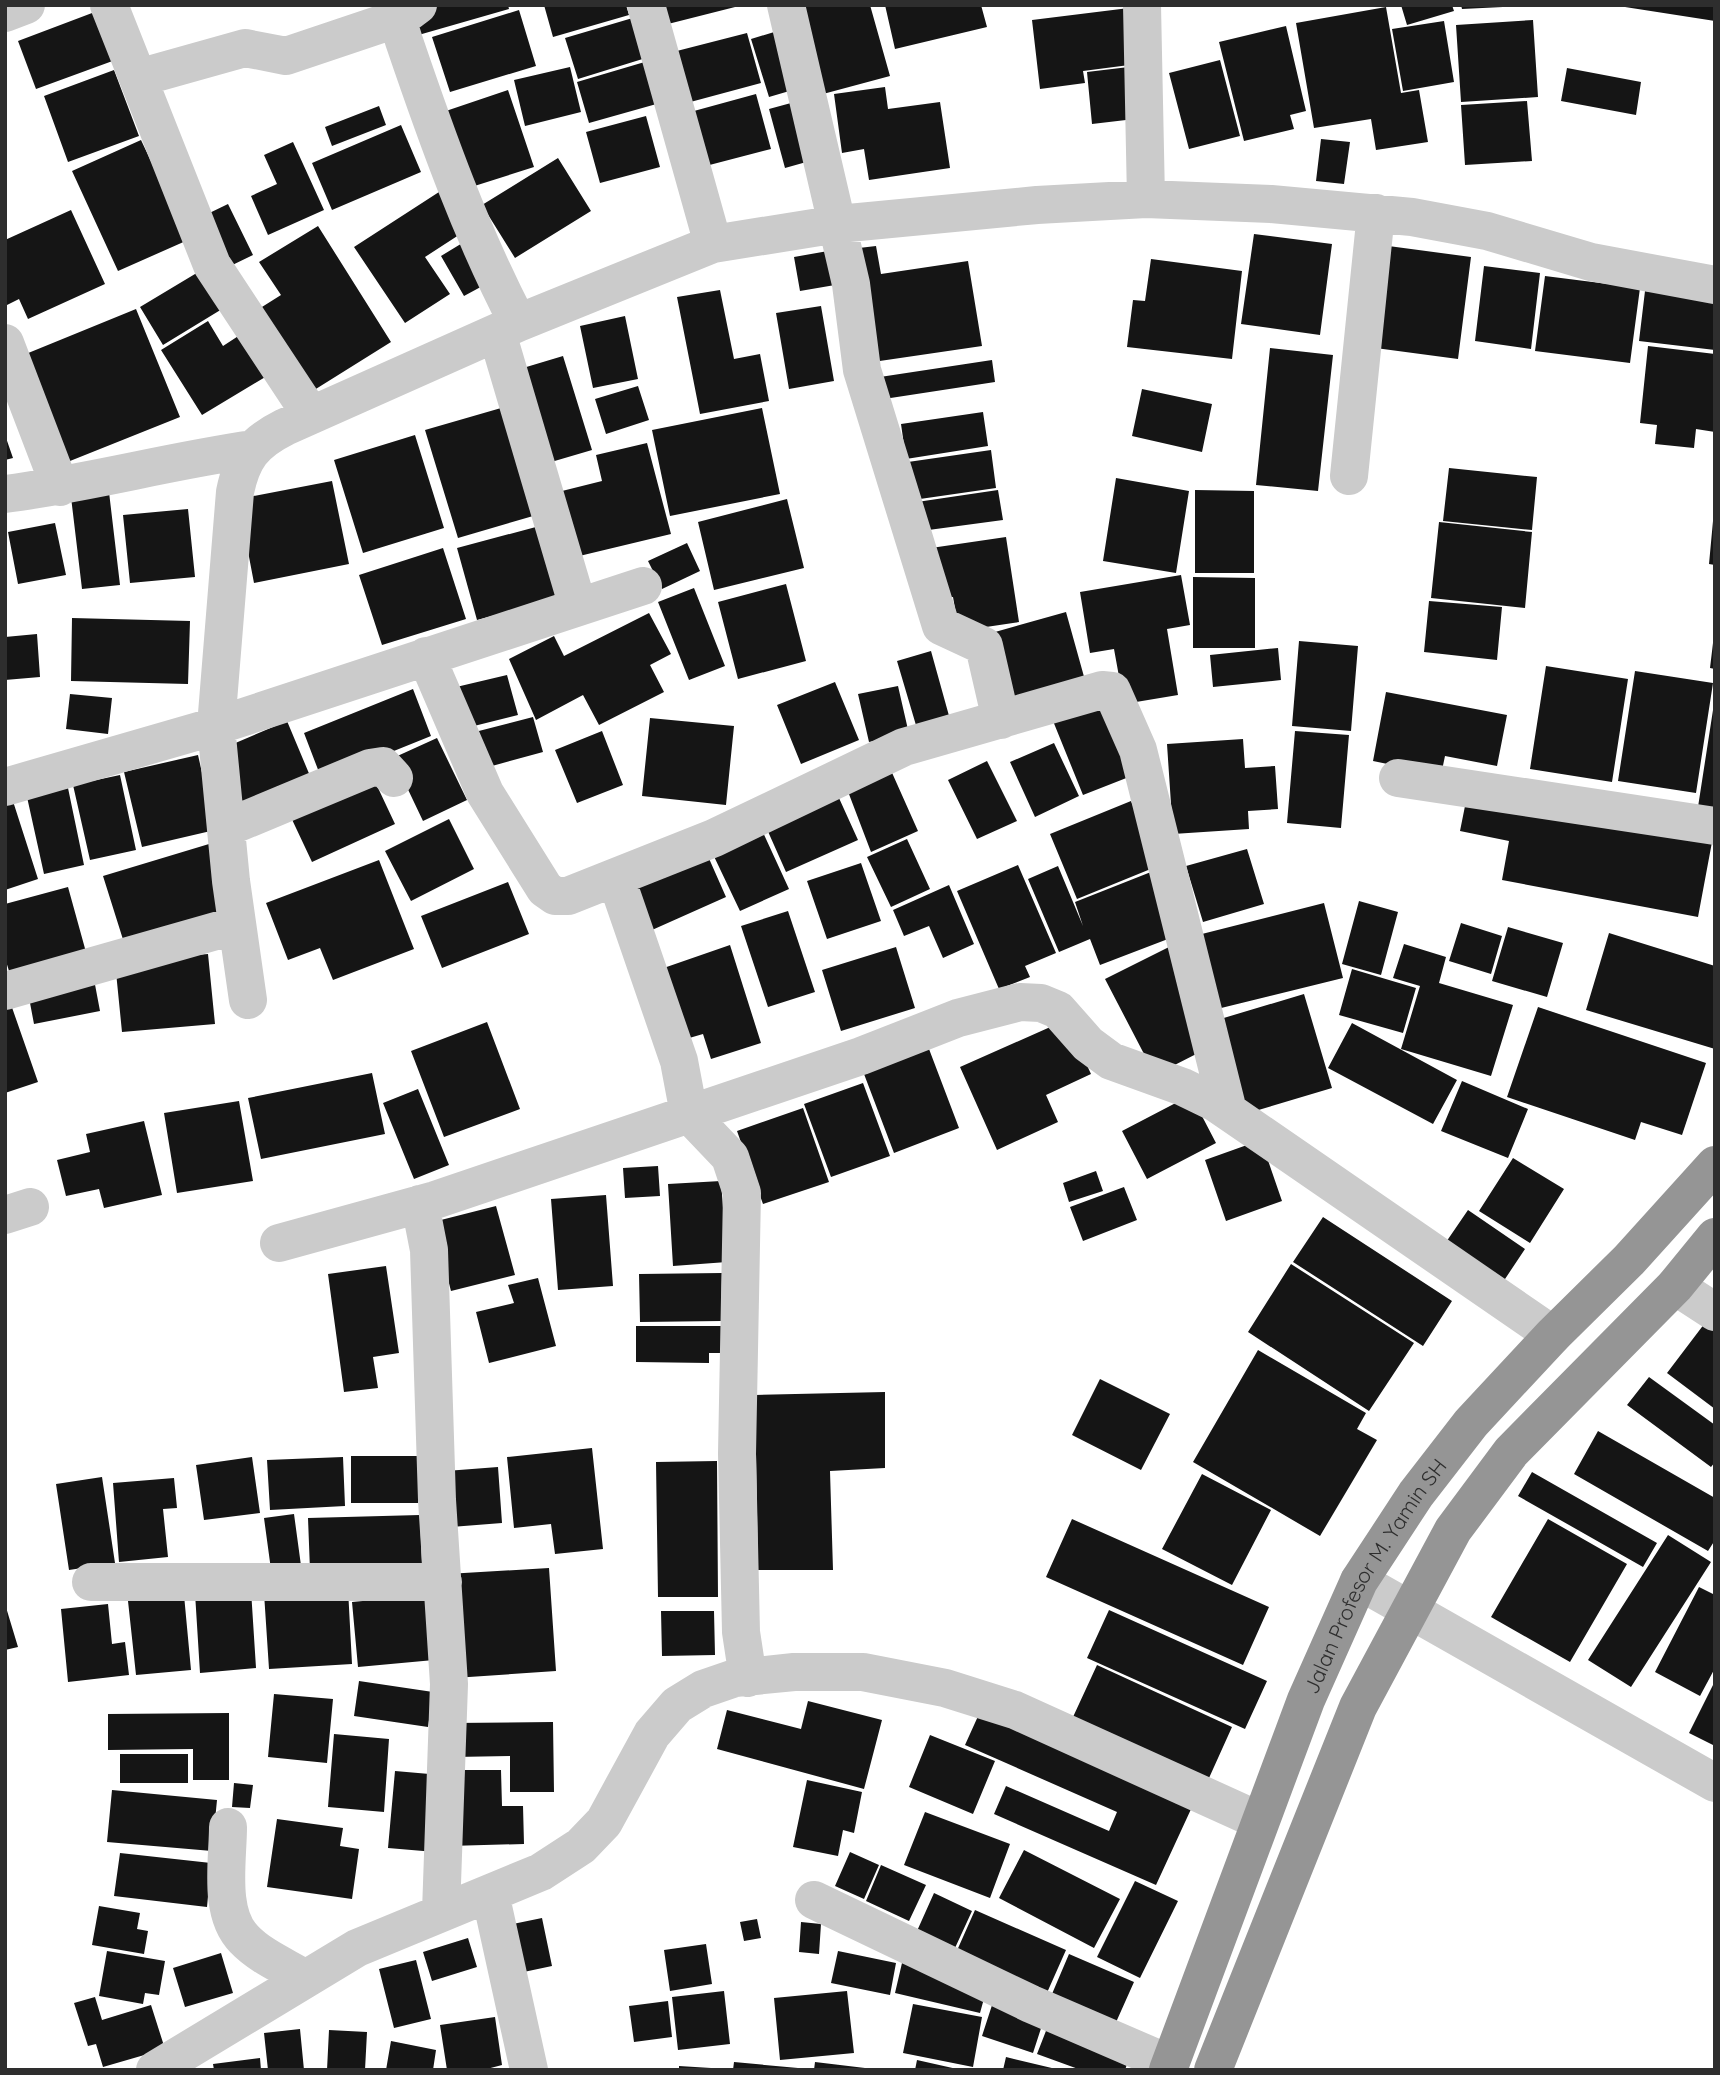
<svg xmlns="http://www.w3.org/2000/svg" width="1720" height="2075" font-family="Quicksand,sans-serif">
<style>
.building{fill:#151515}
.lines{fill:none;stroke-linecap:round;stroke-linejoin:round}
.minor{stroke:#cbcbcb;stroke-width:38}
.highway{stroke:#959595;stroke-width:38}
.labels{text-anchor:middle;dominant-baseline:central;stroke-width:7;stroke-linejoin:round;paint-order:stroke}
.street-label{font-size:21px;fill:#2e2e2e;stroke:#fff}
</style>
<rect width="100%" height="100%" fill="#fff"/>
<path class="building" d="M438,5H508L509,9L415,36L408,14Z
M544,5H626L629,15L553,37Z
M659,5H739V6L664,25Z
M809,5H870L890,76L823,94L798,8Z
M885,5H981L987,27L895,49Z
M1401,5H1452L1454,11L1407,25Z
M1461,5H1503V7L1462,9Z
M1625,5H1715V21L1625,7Z
M1386,7L1401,93L1419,90L1428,142L1376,150L1371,119L1314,128L1296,23Z
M1129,8L1137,64L1083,71L1085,83L1040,89L1032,20Z
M100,10L118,59L36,89L18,41Z
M519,10L536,66L450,92L432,37Z
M636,17L649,57L578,79L565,38Z
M1533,20L1538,97L1461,102L1456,25Z
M1444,21L1454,82L1403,91L1392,29Z
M1286,26L1306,111L1290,115L1294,129L1244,141L1219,42Z
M784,29L803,87L769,97L751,39Z
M747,33L761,83L683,104L669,53Z
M1220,60L1240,136L1189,149L1169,73Z
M648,61L660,103L589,123L577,82Z
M1137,66L1143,118L1092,124L1087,72Z
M570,67L581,112L525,126L514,80Z
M1567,68L1641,82L1636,115L1561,101Z
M114,70L139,136L68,162L44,96Z
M885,87L888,109L940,102L950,168L869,180L864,149L842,153L834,94Z
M508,90L534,167L465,189L440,113Z
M756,94L771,149L698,168L683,114Z
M802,100L817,159L785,168L769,109Z
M1527,101L1532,161L1465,165L1461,105Z
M379,106L386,125L332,146L325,127Z
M646,116L660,167L600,183L586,132Z
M401,125L421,172L332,210L312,163Z
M1321,139L1350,142L1344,184L1316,181Z
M141,140L188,240L118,271L72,171Z
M293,142L324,210L268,235L251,196L277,184L264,155Z
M558,158L591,211L515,258L482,205Z
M439,192L465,231L425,257L450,294L405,323L354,247Z
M228,204L253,255L222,270L197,219Z
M71,210L105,284L28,319L19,299L7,305L5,301V240Z
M318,226L391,342L303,397L251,314L281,295L259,262Z
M1254,234L1332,244L1320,335L1241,324Z
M464,242L488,283L464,296L441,256Z
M1381,245L1471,257L1458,359L1368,347Z
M876,246L881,274L968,261L982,346L866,363L859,248Z
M828,251L835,285L800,291L794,257Z
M1151,259L1242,271L1232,359L1127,347L1133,300L1145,301Z
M1484,266L1540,273L1531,349L1475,341Z
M205,268L227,306L163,345L140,307Z
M1545,276L1640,288L1630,363L1535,351Z
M720,290L734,359L760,354L769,401L700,414L677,297Z
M1645,291L1715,299V350L1639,341Z
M821,306L834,381L789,389L776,313Z
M136,309L180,417L60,465L16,358Z
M625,316L638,379L593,388L580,326Z
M208,321L223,346L246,331L272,373L202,415L161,350Z
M1648,346L1715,354V432L1696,429L1694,448L1655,444L1657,425L1640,423Z
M1270,348L1333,355L1318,491L1256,485Z
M563,356L592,450L541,465L523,368Z
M992,360L995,382L884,399L880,377Z
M638,386L649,420L606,434L595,399Z
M1142,389L1212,404L1202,452L1132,436Z
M508,406L540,514L458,538L425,430Z
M762,408L780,494L670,516L652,430Z
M983,412L988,446L906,459L901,424Z
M5,435L13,458L5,460Z
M415,435L444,528L363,553L334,460Z
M647,443L671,534L571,558L554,493L602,481L596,455Z
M991,450L996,488L913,500L908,462Z
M1449,468L1537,477L1532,530L1443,521Z
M1116,478L1189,491L1176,573L1103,561Z
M332,481L349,564L254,583L238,499Z
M998,490L1003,520L921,531L917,502Z
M1195,490L1254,491V573H1195Z
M109,492L120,585L82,589L71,497Z
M787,499L804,568L714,590L698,522Z
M188,509L195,577L130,583L123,515Z
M1713,521L1715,522V565L1709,564Z
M1439,522L1532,532L1525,608L1431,598Z
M55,523L66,575L18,584L8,532Z
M547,524L567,596L477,620L457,548Z
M1006,537L1019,622L959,631L953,597L939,599L931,548Z
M687,543L700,571L662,589L648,561Z
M443,548L466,619L382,645L359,575Z
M1181,575L1190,625L1167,629L1178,695L1124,704L1114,649L1090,653L1080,592Z
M1193,577L1255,578V648H1193Z
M786,584L806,661L738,679L718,602Z
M694,588L725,666L689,680L658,602Z
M1429,601L1502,607L1497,660L1424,652Z
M1066,612L1088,691L1010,712L988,634Z
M649,613L671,654L650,665L664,692L599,725L583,695L536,720L509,659L554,636L564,656Z
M72,618L190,621L188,684L71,681Z
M37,634L40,677L5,680V637Z
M1299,641L1358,646L1351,731L1292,726Z
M1713,643L1715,644V669L1710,668Z
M1278,648L1281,680L1213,687L1210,655Z
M931,651L951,723L918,732L897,661Z
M1546,666L1628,679L1612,782L1530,769Z
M1635,671L1713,683L1696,793L1618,781Z
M507,675L518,715L462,729L452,688Z
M835,682L859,740L801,764L777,705Z
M898,686L909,734L869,742L858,694Z
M413,689L431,736L322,780L304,733Z
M1386,692L1507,715L1497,766L1445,756L1441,775L1373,761Z
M70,694L112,698L108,734L66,729Z
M1103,696L1134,775L1083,795L1051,716Z
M1713,710H1715V810L1698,807Z
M533,717L543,752L481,769L471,733Z
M650,718L734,726L726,805L642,796Z
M287,721L313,783L246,812L219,750Z
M602,731L623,785L577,803L555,750Z
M1295,731L1349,735L1341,828L1287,823Z
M437,738L467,800L423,821L393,758Z
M1243,739L1245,768L1275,766L1278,809L1248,811L1249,829L1173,834L1167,744Z
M1054,743L1079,796L1035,817L1010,762Z
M198,755L215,830L142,847L124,772Z
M885,757L918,831L871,852L844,781Z
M987,761L1017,821L977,839L948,780Z
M371,773L395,824L312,862L288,811Z
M120,775L136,850L90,860L73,785Z
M834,787L858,840L786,872L762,818Z
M68,788L84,865L44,874L27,797Z
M11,795L38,879L5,890V797Z
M1467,796L1712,842L1698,917L1502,880L1509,841L1460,831Z
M1131,801L1158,866L1077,899L1050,834Z
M449,819L474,869L411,901L385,851Z
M760,826L789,889L740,911L710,848Z
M907,839L930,889L891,907L867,857Z
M209,844L232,917L126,949L103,876Z
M1247,849L1264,904L1203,922L1186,866Z
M707,854L726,897L652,930L633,886Z
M379,860L414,949L333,980L320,948L288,960L266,903Z
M861,863L881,921L827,939L807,881Z
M1018,865L1056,953L1025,966L1030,977L999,989L957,891Z
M1058,866L1083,926L1075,902L1156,870L1181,934L1100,965L1090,939L1059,952L1028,879Z
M508,882L529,934L442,968L421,916Z
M949,885L974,944L943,958L929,926L904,936L893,910Z
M68,887L89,963L13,984L5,958V904Z
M1359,901L1398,912L1381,975L1342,964Z
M1324,903L1343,978L1213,1010L1194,936Z
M788,911L815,992L768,1007L741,926Z
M1461,923L1502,936L1491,974L1449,961Z
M1508,927L1563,943L1547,997L1492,981Z
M1609,933L1715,966V1049L1586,1010Z
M1179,942L1208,1048L1155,1075L1105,979Z
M1404,944L1446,957L1439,983L1513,1005L1491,1076L1401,1049L1420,986L1393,978Z
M730,945L761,1043L711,1059L703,1034L679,1041L655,971Z
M896,947L915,1008L841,1031L822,970Z
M208,954L215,1024L122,1032L115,962Z
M1352,969L1416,988L1403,1033L1339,1015Z
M93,974L100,1011L34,1024L27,987Z
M1304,994L1332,1088L1245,1114L1217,1020Z
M8,996L38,1082L5,1093V997Z
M1538,1007L1706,1063L1682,1135L1641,1122L1635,1140L1507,1097Z
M1066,1020L1091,1074L1046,1095L1058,1122L997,1150L960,1067Z
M487,1022L520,1109L444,1137L411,1051Z
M1352,1023L1457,1080L1433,1124L1328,1068Z
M929,1049L959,1128L894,1153L864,1074Z
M372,1073L385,1134L261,1159L248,1098Z
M1462,1081L1528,1109L1508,1158L1441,1131Z
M863,1083L890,1156L831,1177L804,1104Z
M418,1089L449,1165L414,1179L383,1103Z
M1191,1095L1216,1143L1147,1179L1122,1131Z
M239,1101L253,1181L177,1193L164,1113Z
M803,1108L829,1182L763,1204L737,1131Z
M144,1121L162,1195L104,1208L99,1189L66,1196L57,1160L90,1152L86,1134Z
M1261,1140L1282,1201L1226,1221L1205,1160Z
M1513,1158L1564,1189L1530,1243L1479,1211Z
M658,1166L660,1196L625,1198L623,1168Z
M1096,1171L1103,1191L1069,1202L1063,1183Z
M721,1181L727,1262L673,1266L668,1184Z
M1124,1187L1137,1220L1083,1241L1070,1207Z
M606,1195L613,1286L558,1290L551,1199Z
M496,1206L515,1275L451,1291L433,1222Z
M1468,1210L1525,1249L1499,1288L1442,1248Z
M1323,1217L1452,1301L1423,1346L1293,1262Z
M1291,1264L1414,1343L1369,1411L1248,1332Z
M386,1266L399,1353L373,1357L378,1388L344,1392L328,1274Z
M722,1273L721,1321L640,1322L639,1274Z
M538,1278L556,1346L489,1363L476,1312L514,1303L508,1285Z
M1711,1315L1715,1317V1409L1667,1373Z
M636,1326H728V1353H709V1363L636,1362Z
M1258,1350L1366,1413L1357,1429L1377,1440L1320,1536L1193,1462Z
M1649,1377L1715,1425V1462L1711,1467L1627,1405Z
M1100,1379L1170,1414L1141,1470L1072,1435Z
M885,1392V1468L830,1471L833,1570H758L755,1395Z
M1598,1431L1715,1498V1540L1708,1551L1574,1474Z
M592,1448L603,1549L555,1554L551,1524L514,1528L507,1457Z
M351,1456H418V1503H351Z
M252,1457L260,1513L204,1520L196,1465Z
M343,1457L345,1506L270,1510L267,1460Z
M717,1461L718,1597H658L656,1462Z
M498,1467L502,1523L451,1527L446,1471Z
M1532,1472L1657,1543L1643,1567L1518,1496Z
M1202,1474L1271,1510L1232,1585L1162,1549Z
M102,1477L115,1563L69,1570L56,1484Z
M174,1478L177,1508L163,1509L168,1557L119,1562L113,1483Z
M294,1514L302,1573L272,1577L264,1518Z
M420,1515L422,1567L310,1570L308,1518Z
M1072,1519L1269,1607L1243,1665L1046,1577Z
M1548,1519L1627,1564L1570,1662L1491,1617Z
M1668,1535L1711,1562L1631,1687L1588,1660Z
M549,1568L556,1671L454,1678L447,1574Z
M1699,1587L1715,1595V1668L1700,1696L1655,1672Z
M348,1589L352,1664L269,1669L264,1593Z
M251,1590L256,1668L200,1673L195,1593Z
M184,1595L191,1670L136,1675L128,1601Z
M427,1595L434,1660L358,1667L352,1602Z
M5,1604L18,1647L5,1650Z
M108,1604L112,1644L125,1642L129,1675L68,1682L61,1609Z
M1109,1610L1267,1681L1245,1729L1087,1658Z
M661,1611H714L715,1655L662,1656Z
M1097,1665L1232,1727L1209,1778L1073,1717Z
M359,1681L433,1692L428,1727L354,1716Z
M1715,1681V1746L1689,1733Z
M274,1694L333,1699L327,1763L268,1757Z
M808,1701L882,1720L864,1789L717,1749L727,1710L801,1729Z
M229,1713V1780H193V1749L108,1750V1714Z
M979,1714L1192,1807L1156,1885L994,1814L1006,1786L1109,1831L1117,1812L965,1745Z
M553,1722L554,1792H510V1756L454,1757L453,1723Z
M334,1734L389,1739L384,1812L328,1807Z
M930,1735L995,1761L973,1814L909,1787Z
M120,1754H188V1783H120Z
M460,1770H501L502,1806H523L524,1844L449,1846Z
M395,1771L441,1775L435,1852L388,1848Z
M807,1780L862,1792L854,1833L843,1830L838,1856L793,1847Z
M234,1783L253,1785L250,1808L232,1807Z
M112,1790L217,1800L212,1851L107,1842Z
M925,1812L1010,1844L990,1898L904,1865Z
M277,1819L343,1828L340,1846L359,1849L352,1899L267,1887Z
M1024,1850L1120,1899L1094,1948L999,1898Z
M850,1852L879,1865L864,1899L835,1886Z
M120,1853L211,1863L207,1907L114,1896Z
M881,1865L926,1885L909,1921L866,1901Z
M1135,1881L1178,1901L1140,1978L1097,1957Z
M934,1893L972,1911L955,1948L917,1931Z
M99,1906L140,1913L137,1929L148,1931L144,1954L92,1945Z
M975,1910L1066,1950L1042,2004L951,1964Z
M542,1918L552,1966L519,1973L508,1925Z
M757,1919L761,1938L744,1941L740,1922Z
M801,1922L821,1924L819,1954L799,1952Z
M468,1938L477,1967L432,1981L423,1952Z
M706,1944L712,1984L670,1991L664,1950Z
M107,1951L165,1961L159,1995L145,1993L143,2004L99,1996Z
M838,1951L896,1963L890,1995L831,1983Z
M221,1953L233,1993L185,2007L173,1968Z
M1069,1954L1134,1982L1113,2029L1049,2001Z
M416,1960L431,2019L394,2028L379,1969Z
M902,1963L988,1984L980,2013L895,1993Z
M724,1991L730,2044L678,2050L672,1997Z
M847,1991L854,2053L780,2060L774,1998Z
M95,1997L102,2020L151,2005L165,2049L103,2067L96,2044L88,2046L74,2003Z
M994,1999L1045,2016L1033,2053L982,2036Z
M668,2001L672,2037L634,2042L629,2006Z
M913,2004L982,2017L973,2067L903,2053Z
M495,2017L502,2065L483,2070H447L440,2025Z
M1051,2018L1133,2047L1125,2070H1081L1037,2054Z
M300,2029L304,2070H268L264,2033Z
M329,2030L367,2032L365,2070H327Z
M391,2041L436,2050L433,2070H386Z
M1006,2057L1056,2069L1055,2070H1003Z
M260,2058L261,2070H214L213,2064Z
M917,2060L957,2069V2070H915Z
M734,2062L798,2068V2070H733Z
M815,2062L865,2068V2070H814Z
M679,2066L711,2068V2070H679Z"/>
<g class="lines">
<path class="minor" d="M109,5L212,265L311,415
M418,5L402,17L400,28L404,41C437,138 471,233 518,323
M646,5L713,244
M786,5L851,284L862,370L941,626L984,646L1001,720
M1142,5L1146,199
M5,13L26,5
M138,78L245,48L286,56L402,17
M497,333L578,607
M5,343L60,487
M1349,476L1376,213
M5,494C89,483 169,461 253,449
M426,656L485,793L545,889L555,896H568L714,838L904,747L1102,690L1112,691L1138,750L1228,1111
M1398,778L1715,826
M5,787L216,726L643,586
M226,828L370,768L383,766L394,778
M616,878L679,1061L689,1114L730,1157L742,1193L737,1454L741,1632L748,1678
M5,991L237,925
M248,1000L231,881L216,726L235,492C242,458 253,443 285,427L518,323L713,244L838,224L1037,205L1146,199L1271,204L1412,217L1487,231L1591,262L1715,285
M420,1204L429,1250L437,1500L449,1684L441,1912
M5,1215L30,1207
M279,1243L435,1200L861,1056L958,1018L1020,1002L1041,1003L1058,1010L1088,1044L1111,1061L1183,1087L1216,1103L1553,1335
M1675,1286L1715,1312
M1359,1581L1715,1783
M91,1582H443
M228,1827C228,1860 218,1913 244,1939C260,1956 284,1966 304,1978
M490,1893L529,2070
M814,1900L1031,2004L1170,2064
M155,2070L357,1948L541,1872L581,1846L604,1822L652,1734L677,1705L703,1689L735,1678L794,1672H863L945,1688L1015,1710L1260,1821"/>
<g class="highway">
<path id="s1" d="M1168,2070L1306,1700L1359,1581L1416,1494L1471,1423L1553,1335L1629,1260L1715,1165"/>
<path d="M1213,2070L1358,1707L1453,1530L1511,1452L1675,1286L1715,1237"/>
</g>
</g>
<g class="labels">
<g class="street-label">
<text stroke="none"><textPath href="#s1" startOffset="537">Jalan Profesor M. Yamin SH</textPath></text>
</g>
</g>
<rect width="1720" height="2075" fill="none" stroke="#2e2e2e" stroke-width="14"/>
</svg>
